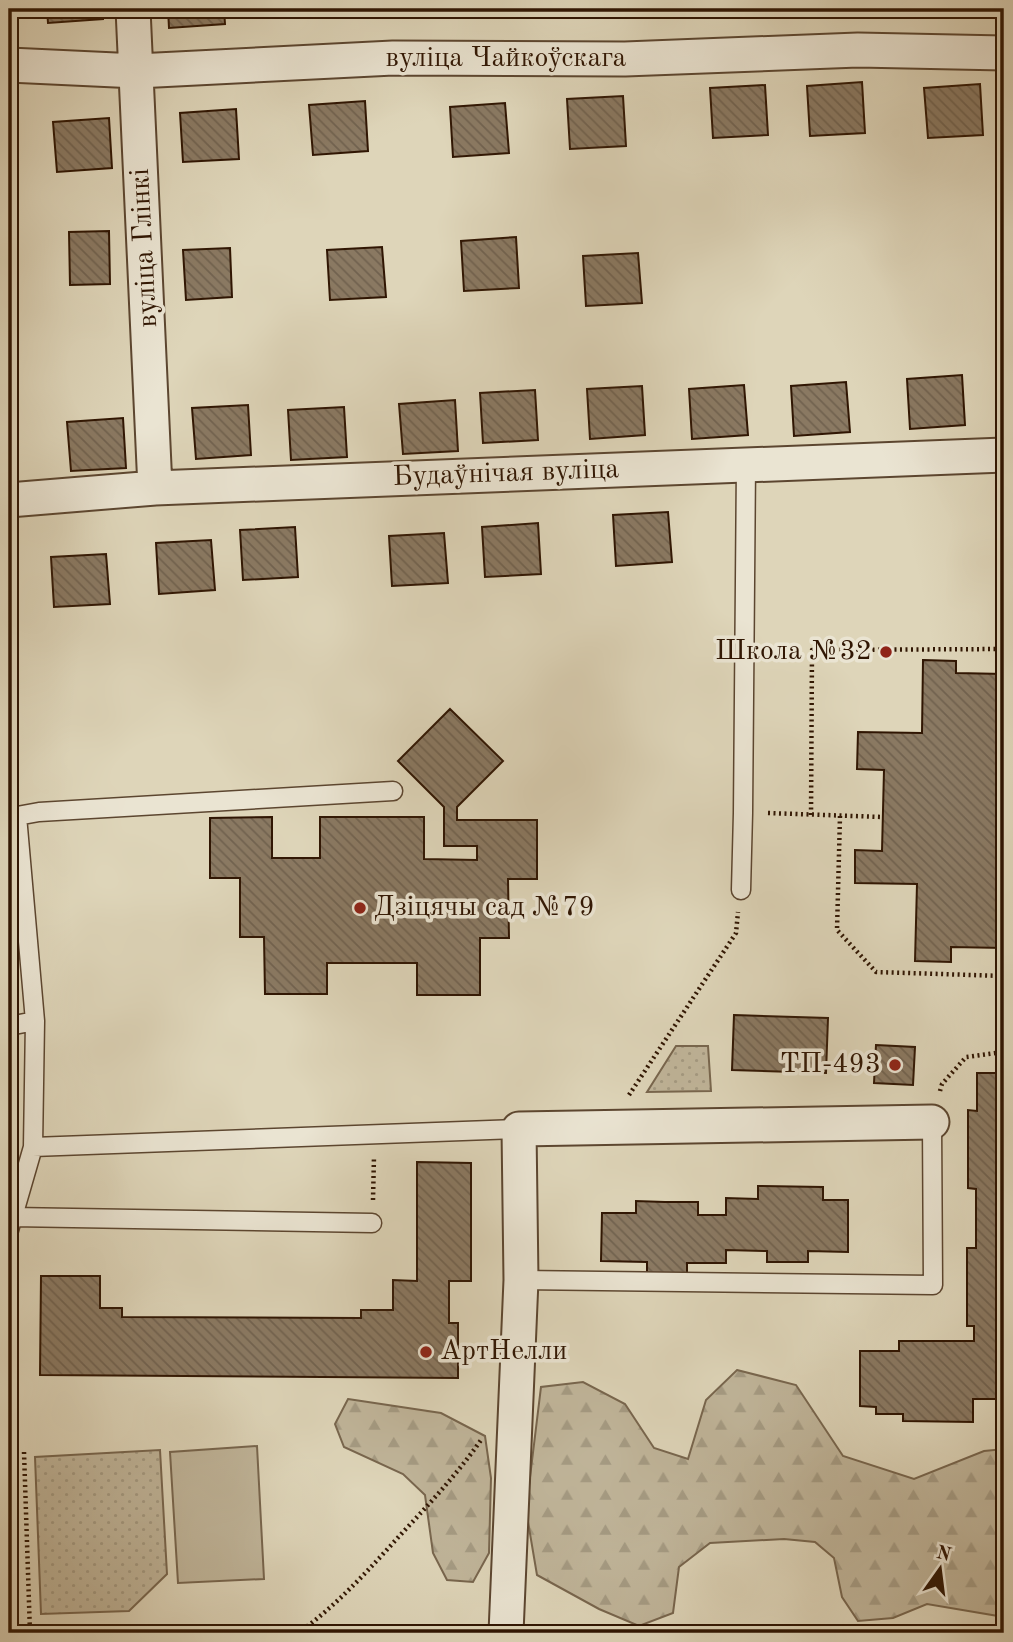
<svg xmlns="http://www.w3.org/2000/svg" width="1013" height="1642" font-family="'Old Standard TT',serif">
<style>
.grass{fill:#c0b59a;stroke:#78664e;stroke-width:2}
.forest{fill:url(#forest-firs);stroke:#78664e;stroke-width:2}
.park{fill:url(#park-dots);stroke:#78664e;stroke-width:2}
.building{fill:url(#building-back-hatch);stroke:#301603;stroke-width:2}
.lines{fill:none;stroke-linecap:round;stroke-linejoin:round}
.lane-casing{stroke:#5c4630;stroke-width:21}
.street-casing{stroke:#5c4630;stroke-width:37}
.path{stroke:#301603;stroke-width:4.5;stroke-dasharray:2 3.5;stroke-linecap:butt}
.lane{stroke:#eae4d2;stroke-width:18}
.street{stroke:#eae4d2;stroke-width:33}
.poi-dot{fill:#8f2418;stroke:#eae4d2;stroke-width:2.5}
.labels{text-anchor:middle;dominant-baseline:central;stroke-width:7;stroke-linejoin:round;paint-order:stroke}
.street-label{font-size:28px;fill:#301603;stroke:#eae4d2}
.poi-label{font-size:28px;fill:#301603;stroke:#eae4d2;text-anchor:end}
</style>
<defs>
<pattern id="forest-firs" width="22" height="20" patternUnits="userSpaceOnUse" patternTransform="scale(1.75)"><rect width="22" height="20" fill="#c0b59a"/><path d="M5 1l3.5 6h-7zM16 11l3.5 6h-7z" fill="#a59b83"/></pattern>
<pattern id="park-dots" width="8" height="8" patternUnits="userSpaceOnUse" patternTransform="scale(1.75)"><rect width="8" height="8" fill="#c0b59a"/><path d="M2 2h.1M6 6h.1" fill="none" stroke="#a59b83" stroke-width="1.8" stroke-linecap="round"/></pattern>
<pattern id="building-back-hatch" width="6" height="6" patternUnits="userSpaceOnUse" patternTransform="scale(1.75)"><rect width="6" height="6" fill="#8a7962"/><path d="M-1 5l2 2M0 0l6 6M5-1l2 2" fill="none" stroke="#71624f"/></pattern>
</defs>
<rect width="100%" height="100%" fill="#ded5b9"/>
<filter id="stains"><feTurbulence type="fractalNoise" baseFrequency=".00286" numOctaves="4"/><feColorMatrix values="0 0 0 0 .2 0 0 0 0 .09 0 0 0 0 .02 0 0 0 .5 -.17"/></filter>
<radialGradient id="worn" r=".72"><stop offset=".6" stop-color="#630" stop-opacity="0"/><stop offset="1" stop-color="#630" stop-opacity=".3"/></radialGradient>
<path class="grass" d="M257,1446L264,1579L178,1583L170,1452Z"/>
<path class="forest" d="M737,1370L796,1385L843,1456L914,1479L984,1451L1004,1449V1617L927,1604L893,1618L858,1621L842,1597L834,1558L815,1542L784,1539L710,1543L679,1567L673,1613L639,1626L599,1609L537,1575L526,1510L541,1387L583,1382L625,1404L654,1448L688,1459L706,1400Z
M348,1399L441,1413L485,1436L491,1478L489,1553L473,1582L447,1580L433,1553L425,1495L403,1474L344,1447L335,1424Z"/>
<path class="park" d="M676,1046H708L711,1091L647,1092Z
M160,1450L167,1574L129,1611L41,1614L35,1457Z"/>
<path class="building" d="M47,9H103V19L48,23Z
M168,9H224L225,24L169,28Z
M777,9H832L833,12L777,15Z
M888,9H944V10L888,13Z
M862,82L865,133L810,136L807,86Z
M980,84L983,135L928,138L924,88Z
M765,85L768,135L713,138L710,88Z
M623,96L626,146L570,149L567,99Z
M365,101L368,151L313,155L309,105Z
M505,103L509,153L453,157L450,107Z
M236,109L239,159L183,162L180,113Z
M109,118L112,168L57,172L53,122Z
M109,231L110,284L70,285L69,232Z
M516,237L519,288L464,291L461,241Z
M382,247L386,297L330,300L327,250Z
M230,248L232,297L186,300L183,250Z
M638,253L642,303L586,306L583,256Z
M962,375L965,425L910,429L907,379Z
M846,382L850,432L794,436L791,386Z
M744,385L748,435L692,439L689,389Z
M642,386L645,435L590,439L587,389Z
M535,390L538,440L483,443L480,393Z
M455,400L458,451L403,454L399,404Z
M248,405L251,455L196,459L192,408Z
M344,407L347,457L291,460L288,410Z
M123,418L126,468L71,471L67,422Z
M668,512L672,562L616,566L613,515Z
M538,523L541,574L485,577L482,527Z
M295,527L298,577L243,580L240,530Z
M444,533L448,583L392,586L389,536Z
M211,540L215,590L159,594L156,543Z
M106,554L110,604L54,607L51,557Z
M923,660L956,661V673L1004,674V948L951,947V962L915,961L917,884L855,883V850L882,851L884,770L857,769L858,732L922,733Z
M450,709L503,761L457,807V820H537V879H508L509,938H480V995H417V963H327V994H265L264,937H240V878H210V818L272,817V858H320V817H424V859L477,860V846H444V807L398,761Z
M734,1015L828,1018L826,1073L732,1070Z
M876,1045L915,1047L913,1085L874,1083Z
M977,1073H1004V1399H973V1422L903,1421V1414H876V1407L860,1406V1351H899V1341H974V1326H967V1248H976V1189L968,1188V1110L977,1111Z
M417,1162L471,1163V1281H449V1323H458V1378L40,1375L41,1276H100V1308H122V1317L361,1318V1310H393V1280L417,1281Z
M758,1186L823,1187V1200H848V1252L808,1251V1262H767V1251L726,1250V1263H687V1275L647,1274V1262L601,1261L602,1213H636V1201L665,1202H698V1215H726V1198L758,1199Z"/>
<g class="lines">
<g class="lane-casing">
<path id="lane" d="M741,890L743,813L746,464
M9,1026L35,1021
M33,1147L519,1129
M12,1217L372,1223
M9,1230L33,1147L35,1021L17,816L39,812L393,791
M521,1280L933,1285L932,1122"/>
</g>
<g class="street-casing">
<path id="street" d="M133,9L155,488
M9,65L137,71L393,58L625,59L858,50L1004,53
M9,500L155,488L1004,455
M506,1633L521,1280L519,1129L932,1122"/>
</g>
<path class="path" d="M768,813L882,817
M811,815L812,650L1004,649
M840,816L837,930L876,972L1004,976
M940,1091L942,1084L966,1057L1004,1052
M629,1095L736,933L738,912
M373,1200L374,1156
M24,1452L30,1633
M298,1633C338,1605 371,1567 404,1531C431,1502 458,1473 481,1440"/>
<use href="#lane" class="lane"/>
<use href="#street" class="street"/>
</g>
<g class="poi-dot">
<circle cx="886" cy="652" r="7"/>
<circle cx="360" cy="908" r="7"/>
<circle cx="895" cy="1065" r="7"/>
<circle cx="426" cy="1352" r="7"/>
</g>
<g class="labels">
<g class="street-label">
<text x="506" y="59">вуліца Чайкоўскага</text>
<text transform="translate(145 248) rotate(-93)">вуліца Глінкі</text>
<text transform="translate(506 474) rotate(-2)">Будаўнічая вуліца</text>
</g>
<g class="poi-label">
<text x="872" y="652">Школа №32</text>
<text x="374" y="908" text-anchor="start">Дзіцячы сад №79</text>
<text x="881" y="1065">ТП-493</text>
<text x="440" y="1352" text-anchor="start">АртНелли</text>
</g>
</g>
<rect width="1013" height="1642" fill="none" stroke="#ded5b9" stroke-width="35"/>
<rect x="10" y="10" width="992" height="1621" fill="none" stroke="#301603" stroke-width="3.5"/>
<rect x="18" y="18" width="978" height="1607" fill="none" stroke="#301603" stroke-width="2"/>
<g transform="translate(940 1569) rotate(14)" stroke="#eae4d2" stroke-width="5" paint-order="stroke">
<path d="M0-5L12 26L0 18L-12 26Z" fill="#301603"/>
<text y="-10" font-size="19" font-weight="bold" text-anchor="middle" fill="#301603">N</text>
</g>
<rect width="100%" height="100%" filter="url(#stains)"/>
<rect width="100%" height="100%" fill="url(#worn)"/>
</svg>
